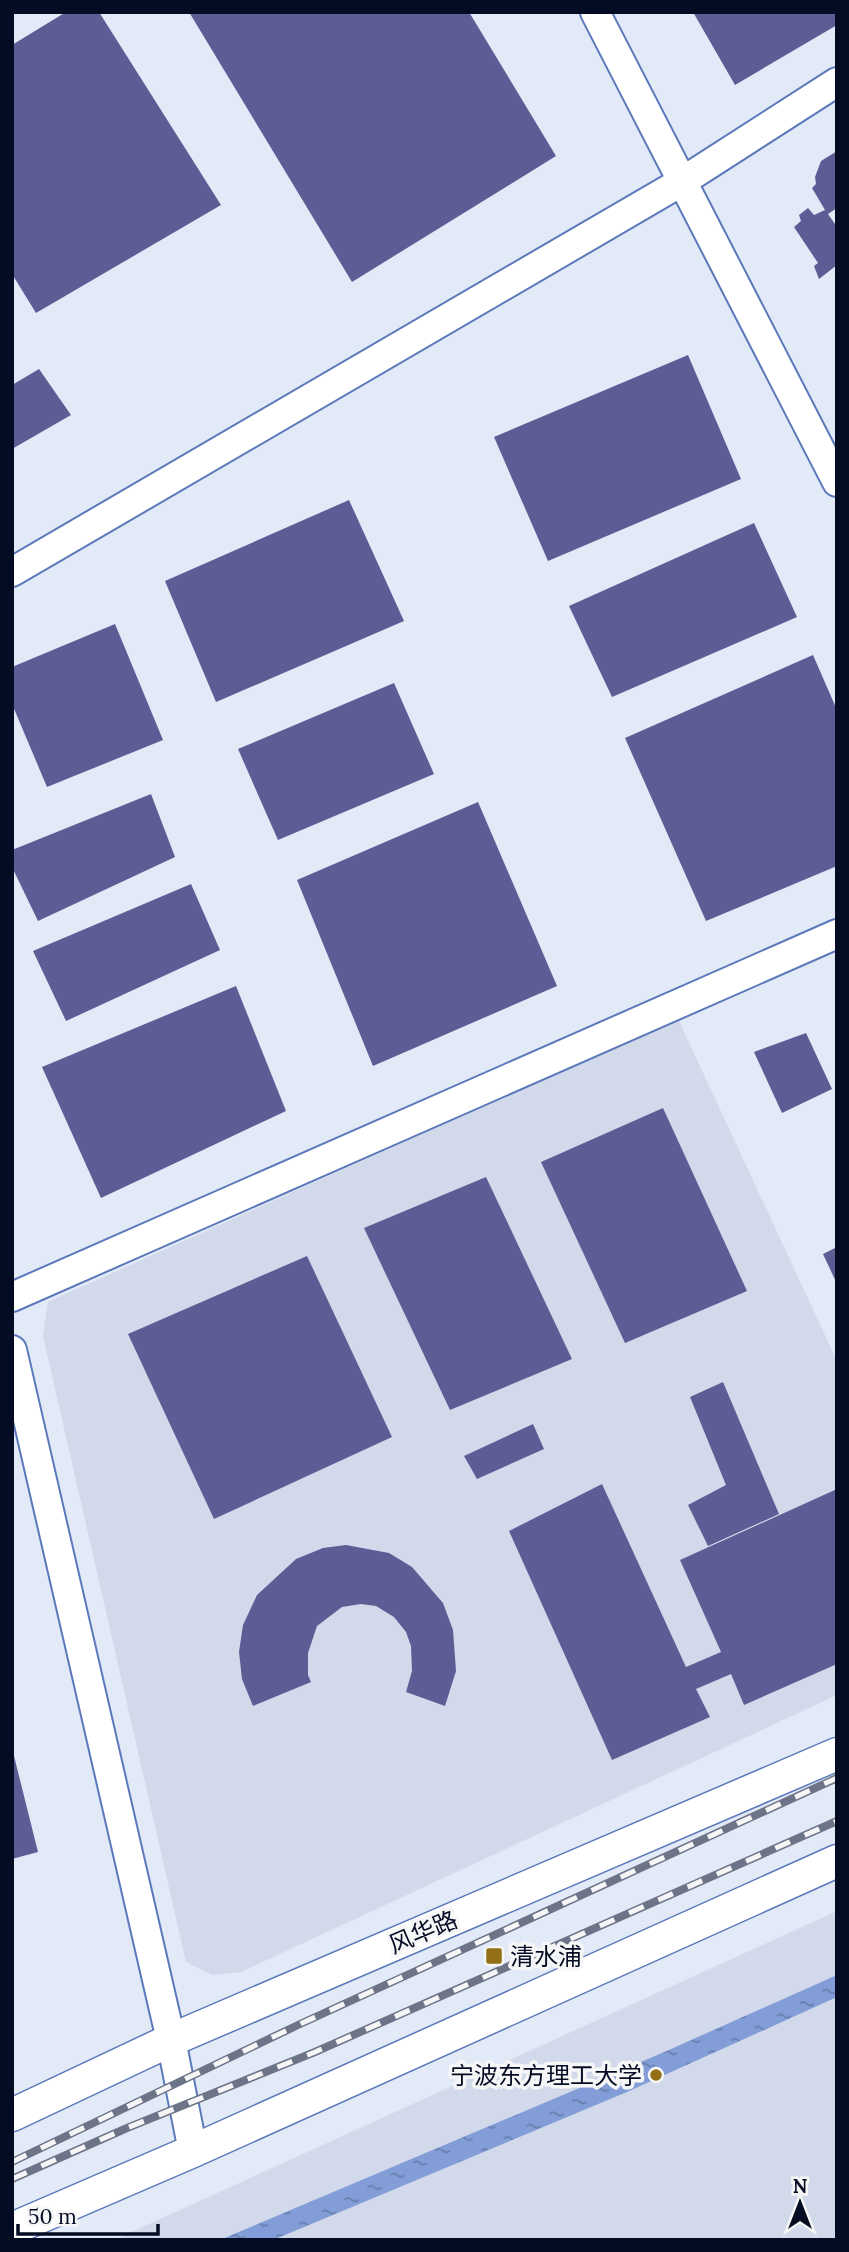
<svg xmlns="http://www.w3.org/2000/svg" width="849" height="2252" font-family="Lora,'Noto Sans SC',serif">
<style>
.built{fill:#d1d9ea}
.water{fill:url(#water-ripples)}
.building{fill:#5e5c95}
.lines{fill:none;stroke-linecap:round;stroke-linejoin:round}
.secondary-casing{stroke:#5b79ba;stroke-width:32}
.primary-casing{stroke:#5b79ba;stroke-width:35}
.secondary{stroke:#fff;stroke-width:28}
.primary{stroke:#fff;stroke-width:32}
.rail-casing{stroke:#6d7488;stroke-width:8}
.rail{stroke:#f6f6f6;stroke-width:5;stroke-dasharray:16;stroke-linecap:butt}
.poi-dot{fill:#937018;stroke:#f6f6f6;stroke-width:2.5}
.labels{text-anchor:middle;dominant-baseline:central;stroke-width:7;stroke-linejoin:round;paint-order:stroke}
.street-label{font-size:24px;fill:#040c24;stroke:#f6f6f6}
.poi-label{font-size:24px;fill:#040c24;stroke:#f6f6f6;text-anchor:start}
</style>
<defs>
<pattern id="water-ripples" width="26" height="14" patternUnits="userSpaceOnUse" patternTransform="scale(1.75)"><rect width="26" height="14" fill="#829dd7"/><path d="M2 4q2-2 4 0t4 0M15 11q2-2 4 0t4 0" fill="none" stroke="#687eae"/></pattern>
</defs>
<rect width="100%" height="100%" fill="#e2e9f7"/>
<path class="built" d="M678,1019L837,1361V1695L241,1972L212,1975L186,1962L43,1336L48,1302Z
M837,1911V2240H114Z"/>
<path class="water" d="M837,1975V1997L627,2092L273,2240H220L662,2053Z"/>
<path class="building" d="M66,12H99L221,205L36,313L12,274V45Z
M189,12H469L556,156L352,282Z
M693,12H837V25L735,85Z
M837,151V208L828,214L837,227V265L819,279L814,266L818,263L794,227L801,221L799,215L808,208L814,215L825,210L812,188L816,184L815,177L821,161Z
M688,355L741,479L548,561L494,437Z
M39,369L71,415L12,449V385Z
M349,500L404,621L216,702L165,581Z
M754,523L797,617L612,697L569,606Z
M115,624L163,740L47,787L12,704V667Z
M813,655L837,710V866L706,921L625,738Z
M394,683L434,774L278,840L238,749Z
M151,794L175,857L38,921L12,867V850Z
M478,802L557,986L373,1066L297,880Z
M191,884L220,950L66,1021L33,951Z
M236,986L286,1111L101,1198L42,1067Z
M806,1033L832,1089L782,1113L754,1052Z
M663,1108L747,1291L625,1343L541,1162Z
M486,1177L572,1359L450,1410L364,1228Z
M837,1247V1284L823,1254Z
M307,1256L392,1437L214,1519L128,1334Z
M723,1382L779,1514L708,1546L688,1505L726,1485L690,1397Z
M533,1424L544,1449L477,1479L464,1456Z
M602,1484L686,1667L721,1652L680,1560L837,1489V1664L744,1705L731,1674L696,1689L710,1717L612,1760L509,1531Z
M346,1545L389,1553L412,1567L443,1603L453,1630L456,1671L445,1706L406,1692L412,1671L411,1646L406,1632L394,1617L376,1606L361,1604L342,1607L317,1626L308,1653V1675L311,1682L253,1706L242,1679L239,1652L243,1625L257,1595L296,1559L323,1548Z
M12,1748L38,1852L12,1859Z"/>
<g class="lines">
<g class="secondary-casing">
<path id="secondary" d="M595,12L837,482
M12,572L683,181L837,82
M12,1297L837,934
M12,1350L171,2040L193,2151"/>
</g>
<g class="primary-casing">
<path id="primary" d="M12,2115L171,2040L837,1754
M12,2229L193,2151L837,1861"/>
</g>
<use href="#secondary" class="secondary"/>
<use href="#primary" class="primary"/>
<g class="rail-casing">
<path id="rail" d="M12,2162L298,2025L837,1778
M12,2179L127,2128L315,2052L837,1821"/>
</g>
<use href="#rail" class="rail"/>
</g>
<g class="poi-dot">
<rect x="485" y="1947" width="18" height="18" rx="3.5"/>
<circle cx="656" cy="2075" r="7"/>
</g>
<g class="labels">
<g class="street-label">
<text transform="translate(423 1932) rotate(-23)">风华路</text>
</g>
<g class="poi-label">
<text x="510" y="1956">清水浦</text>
<text x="642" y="2075" text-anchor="end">宁波东方理工大学</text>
</g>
</g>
<rect width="849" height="2252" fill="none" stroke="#040c24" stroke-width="28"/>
<g transform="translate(800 2203)" stroke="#f6f6f6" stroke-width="5" paint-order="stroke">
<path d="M0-5L12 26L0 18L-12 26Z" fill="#040c24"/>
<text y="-10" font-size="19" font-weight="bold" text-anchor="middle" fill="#040c24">N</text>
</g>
<path d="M18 2224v10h140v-10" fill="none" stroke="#040c24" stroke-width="3.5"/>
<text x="28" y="2224" font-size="21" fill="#040c24" stroke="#f6f6f6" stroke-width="5" paint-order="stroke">50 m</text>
</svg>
